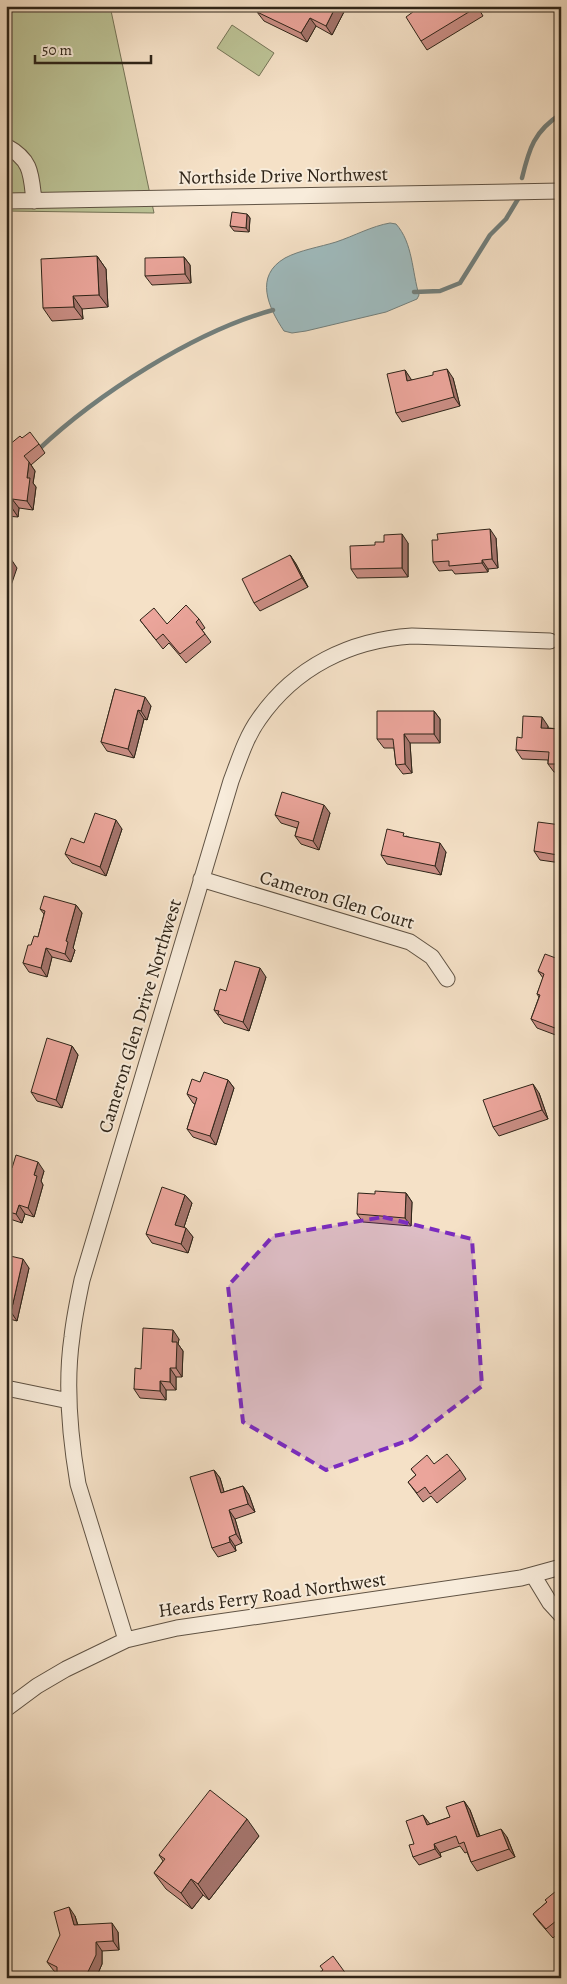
<svg xmlns="http://www.w3.org/2000/svg" width="567" height="1984" font-family="Alegreya,serif">
<style>
.green{fill:#bcc396;stroke:#757457}
.water{fill:#9fbbbe;stroke:#727f7c}
.lines{fill:none;stroke-linecap:round;stroke-linejoin:round}
.stream{stroke:#727f7c;stroke-width:4.5}
.minor-casing{stroke:#605344;stroke-width:17}
.minor{stroke:#f8ecdb;stroke-width:15}
.wall{fill:#ca8e85;stroke:#2e2418}
.shaded-wall{fill:#a4746c;stroke:#2e2418}
.building{fill:#eba59b;stroke:#2e2418}
.marked{fill:#7b2cbf;fill-opacity:0.2;stroke:#7b2cbf;stroke-width:4;stroke-dasharray:10 6;stroke-linejoin:round}
.labels{text-anchor:middle;dominant-baseline:central;stroke-width:4;stroke-linejoin:round;paint-order:stroke}
.street-label{font-size:19px;fill:#2e2418;stroke:#f8ecdb}
</style>
<rect width="100%" height="100%" fill="#f5e1c7"/>
<filter id="stains"><feTurbulence type="fractalNoise" baseFrequency=".004" numOctaves="4"/><feColorMatrix values="0 0 0 0 .2 0 0 0 0 .09 0 0 0 0 .02 0 0 0 .5 -.17"/></filter>
<radialGradient id="worn" r=".72"><stop offset=".6" stop-color="#630" stop-opacity="0"/><stop offset="1" stop-color="#630" stop-opacity=".3"/></radialGradient>
<path class="green" d="M6,6H110L154,213L6,211Z
M232,25L274,53L259,76L217,48Z"/>
<path class="water" d="M390,223L396,224C413,243 412,272 419,295L417,299L386,312L306,331L292,333L284,331C268,307 254,276 285,258C300,250 320,247 336,242C354,236 372,226 390,223Z"/>
<g class="lines">
<path class="stream" d="M522,178C529,149 534,131 561,114
M414,292L440,291L460,283L490,235L506,219L518,199
M38,450C96,395 195,331 273,310"/>
<g class="minor-casing">
<path id="minor" d="M6,146C32,160 31,174 34,201
M6,201L561,191
M201,879L410,942L432,957L447,979
M6,1388L69,1401
M533,1575L550,1603L561,1615
M126,1640L78,1484C70,1437 65,1385 72,1337C74,1318 78,1299 82,1280L231,781C239,760 246,737 259,719C295,667 350,640 412,636L550,641
M6,1709L37,1686L66,1669L126,1640L177,1628L521,1578L561,1567"/>
</g>
<use href="#minor" class="minor"/>
</g>
<path class="wall" d="M261,6H347L332,35L316,26L307,42L264,21L257,12Z
M421,6H477L483,16L427,50L421,41Z
M247,214L250,218L249,232L234,231L230,226Z
M97,256L106,269L108,307L82,309L83,319L52,321L43,308Z
M184,257L190,265L191,283L152,285L145,276Z
M405,370L411,380L453,378L460,406L402,422L396,413Z
M22,438L39,444L45,453L31,465L35,471L33,483L36,487L33,510L19,508L18,517L6,516V451Z
M496,538L498,568L488,569V572L455,574L452,570L439,571L433,562Z
M384,542L408,543V577L357,578L351,569L375,545Z
M290,555L296,564L308,587L260,611L254,603Z
M199,619L205,628L202,630L211,642L186,663L169,643L163,649L140,620L167,624Z
M115,689L151,706L147,720L144,719L134,758L107,751L101,742Z
M434,711L440,719V743H410L412,773L403,774L396,765L394,748H384L377,739Z
M548,726V728L561,729V773L554,772L548,764V760L522,759L516,750L522,738Z
M330,813L319,850L301,844L295,836L297,828L281,823L275,815Z
M561,825V863L540,860L534,851Z
M122,829L106,876L72,863L65,854L84,843Z
M406,836L446,852L441,875L387,864L381,855Z
M76,905L82,913L73,948L75,950L71,962L52,957L47,977L29,972L23,963L31,945L38,937L44,914L40,909Z
M561,960V1037L537,1028L531,1019L539,997L537,994L543,978L538,971Z
M266,977L249,1031L224,1023L214,1010L226,991Z
M72,1046L78,1055L62,1108L37,1101L31,1092Z
M228,1080L234,1088L216,1145L193,1137L187,1129L195,1104L193,1103L187,1094L200,1082Z
M539,1093L548,1119L499,1136L493,1127Z
M6,1167L12,1168L44,1171L41,1181L43,1185L34,1217L25,1214L22,1223L7,1218L6,1217Z
M406,1193L412,1202L411,1226L363,1222L357,1214L375,1194Z
M185,1195L192,1203L184,1227L193,1237L188,1253L152,1243L146,1234Z
M6,1255L29,1268L17,1321L6,1318Z
M179,1339L178,1344L183,1351L182,1377H176V1390H166V1400L140,1398L134,1389L141,1369Z
M434,1464L460,1470L466,1479L437,1503L431,1496L423,1502L408,1482L416,1475L411,1469Z
M214,1470L220,1478L224,1492L243,1486L249,1495L255,1512L235,1519L242,1543L235,1546L236,1551L218,1557L212,1548Z
M464,1801L470,1810L480,1836L507,1837L515,1857L477,1871L471,1862L467,1852L465,1853L460,1846L440,1853L441,1857L419,1865L413,1857L414,1844L430,1824L450,1817Z
M259,1836L209,1900L203,1895L192,1909L166,1889L154,1873L163,1861L159,1855Z
M561,1887V1931L553,1938L539,1922L533,1914L547,1902Z
M75,1916L78,1925L118,1932L119,1950L102,1951V1964L96,1978H57V1973L54,1971L47,1962Z"/>
<path class="shaded-wall" d="M336,6H347L332,35L326,26Z
M310,18L316,26L307,42L301,33Z
M247,214L250,218L249,232L246,228Z
M97,256L106,269L108,307L99,295Z
M184,257L190,265L191,283L185,274Z
M73,296L82,309L83,319L74,307Z
M447,369L453,378L460,406L454,397Z
M405,370L411,379L414,390L407,381Z
M29,462L35,471L33,483L36,487L33,510L27,501V478Z
M12,499L19,508L18,517L12,508Z
M490,529L496,538L498,568L492,559Z
M402,534L408,543V577L402,568Z
M290,555L296,564L308,587L302,578Z
M11,559L17,568L6,600V572Z
M482,560L488,569V572L482,563Z
M145,697L151,706L147,720L141,711Z
M138,710L144,719L134,758L128,749Z
M434,711L440,719V743L434,734Z
M542,717L548,726L547,736L541,728Z
M404,734L410,743L412,773L405,764Z
M324,805L330,813L319,850L313,841Z
M116,820L122,829L106,876L100,867Z
M440,843L446,852L441,875L435,866Z
M559,848L561,851V859L558,855Z
M76,905L82,913L73,948L75,950L71,962L65,954L66,941Z
M46,948L52,957L47,977L41,968Z
M260,968L266,977L249,1031L243,1022Z
M561,1011V1037L555,1028Z
M72,1046L78,1055L62,1108L56,1100Z
M228,1080L234,1088L216,1145L210,1136Z
M533,1084L539,1093L548,1119L542,1110Z
M38,1162L44,1171L41,1181L43,1185L34,1217L28,1208L34,1175Z
M406,1193L412,1202L411,1226L405,1218Z
M185,1195L192,1203L182,1233L175,1225Z
M19,1205L25,1214L22,1223L16,1214Z
M186,1228L193,1237L188,1253L181,1244Z
M23,1259L29,1268L17,1321L11,1312Z
M173,1330L179,1339L178,1344L183,1351L182,1377L176,1368L172,1342Z
M170,1368L176,1377V1390L170,1382Z
M160,1381L166,1390V1400L160,1391Z
M214,1470L220,1478L227,1502L221,1493Z
M243,1486L249,1495L255,1512L248,1504Z
M229,1510L235,1519L242,1543L236,1534Z
M229,1537L235,1546L236,1551L230,1542Z
M464,1801L470,1810L483,1846L477,1837Z
M423,1815L430,1824L434,1834L427,1825Z
M247,1819L259,1836L209,1900L198,1884Z
M501,1829L507,1837L515,1857L509,1849Z
M434,1844L440,1853L441,1857L435,1849Z
M191,1879L203,1895L192,1909L181,1893Z
M69,1907L75,1916L80,1934L74,1925Z
M112,1923L118,1932L119,1950L113,1941Z
M96,1942L102,1951V1964L96,1978H85Z"/>
<path class="building" d="M261,6H336L326,26L310,18L301,33L257,12Z
M421,6H477V7L421,41L406,17Z
M232,212L247,214L246,228L230,226Z
M97,256L99,295L73,296L74,307L43,308L41,259Z
M184,257L185,274L145,276V258Z
M447,369L454,397L396,413L387,374L405,370L407,381L433,375V372Z
M30,432L39,444L24,456L29,462L27,478H30L27,501L12,499V508L6,507V451L11,448L9,445L20,436L22,438Z
M490,529L492,559L482,560V563L449,566V561L433,562L432,540H438L437,534Z
M402,534V568L351,569L350,546L375,545V542H384V535Z
M290,555L302,578L254,603L242,579Z
M6,558L11,559L6,572Z
M186,605L199,619L196,622L205,634L180,654L163,634L156,640L140,620L154,608L167,624Z
M115,689L145,697L141,711L138,710L128,749L101,742Z
M377,711H434V734H404L405,764L396,765L393,739H377Z
M523,716L542,717L541,728L561,729V764H548L549,752L516,750L517,737L522,738Z
M282,792L324,805L313,841L295,836L299,822L275,815Z
M95,813L116,820L100,867L65,854L71,838L84,843Z
M538,822L561,825V848H559L558,855L534,851Z
M387,829L404,833L403,836L440,843L435,866L381,855Z
M44,896L76,905L66,941L68,942L65,954L46,948L41,968L23,963L28,945H31L34,936L38,937L45,911L40,909Z
M545,954L561,960V1011L555,1028L531,1019L540,995L537,994L544,974L538,971Z
M235,961L260,968L243,1022L218,1014L219,1011L214,1010L220,989L226,991Z
M47,1038L72,1046L56,1100L31,1092Z
M204,1072L228,1080L210,1136L187,1129L197,1098L187,1094L192,1079L200,1082Z
M533,1084L542,1110L493,1127L483,1100Z
M16,1155L38,1162L34,1175L37,1176L28,1208L19,1205L16,1214L6,1211V1167L12,1168Z
M162,1187L185,1195L175,1225L186,1228L181,1244L146,1234Z
M375,1191L406,1193L405,1218L357,1214L358,1193L375,1194Z
M6,1255L23,1259L11,1312L6,1311Z
M143,1328L173,1330L172,1342H177L176,1368H170V1382L160,1381V1391L134,1389L135,1368L141,1369Z
M447,1454L460,1470L430,1494L425,1487L417,1493L408,1482L416,1475L411,1469L427,1455L434,1464Z
M214,1470L221,1493L243,1486L248,1504L229,1510L236,1534L229,1537L230,1542L212,1548L190,1477Z
M210,1790L247,1819L198,1884L191,1879L181,1893L154,1873L165,1859L159,1855Z
M464,1801L477,1837L501,1829L509,1849L471,1862L464,1842L459,1844L456,1836L434,1844L435,1849L413,1857L409,1845L414,1844L406,1821L423,1815L427,1825L450,1817L446,1807Z
M561,1887V1917L546,1929L533,1914L547,1902L545,1900Z
M69,1907L74,1925L112,1923L113,1941L96,1942V1955L85,1978H57V1967L47,1962L60,1935L54,1912Z
M333,1956L349,1978H313L323,1970L320,1966Z"/>
<path class="marked" d="M383,1217L472,1239L482,1386L412,1439L326,1470L243,1422L228,1286L273,1236Z"/>
<g class="labels">
<g class="street-label">
<text transform="translate(283 176) rotate(-1)">Northside Drive Northwest</text>
<text transform="translate(337 900) rotate(17)">Cameron Glen Court</text>
<text transform="translate(140 1016) rotate(-73)">Cameron Glen Drive Northwest</text>
<text transform="translate(272 1595) rotate(-8)">Heards Ferry Road Northwest</text>
</g>
</g>
<rect width="567" height="1984" fill="none" stroke="#f5e1c7" stroke-width="25"/>
<rect x="8" y="8" width="552" height="1969" fill="none" stroke="#2e2418" stroke-width="2.5"/>
<rect x="12" y="12" width="542" height="1959" fill="none" stroke="#2e2418"/>
<path d="M35 55v8h116v-8" fill="none" stroke="#2e2418" stroke-width="2.5"/>
<text x="42" y="55" font-size="15" fill="#2e2418" stroke="#f8ecdb" stroke-width="4" paint-order="stroke">50 m</text>
<rect width="100%" height="100%" filter="url(#stains)"/>
<rect width="100%" height="100%" fill="url(#worn)"/>
</svg>
